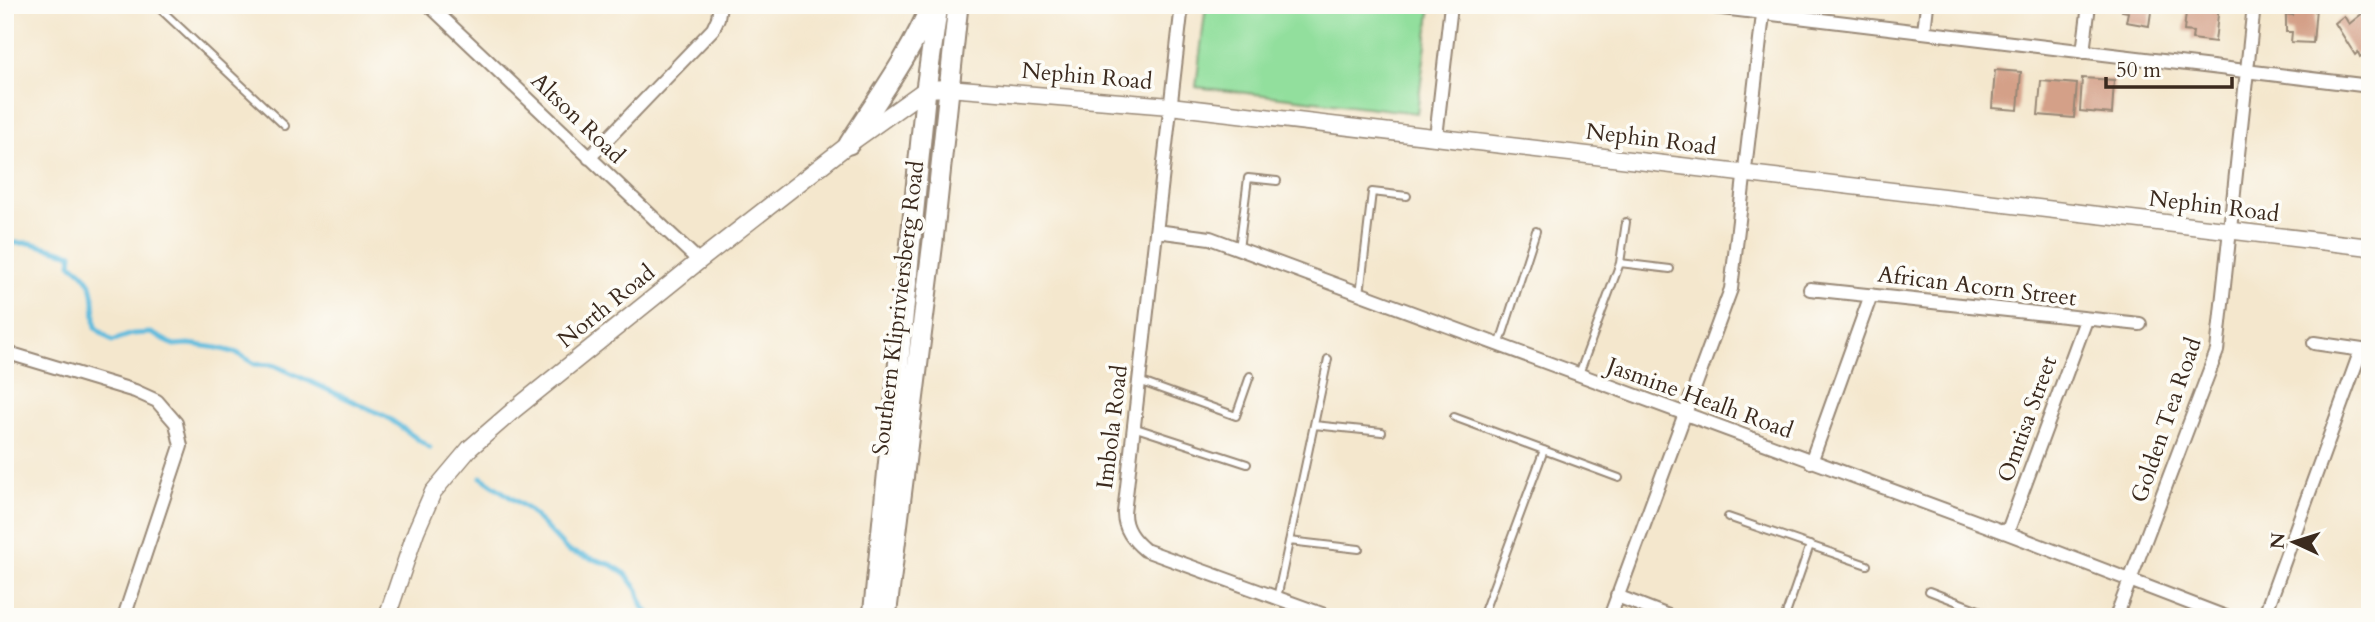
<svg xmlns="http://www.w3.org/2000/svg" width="2375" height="622" font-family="Cardo,serif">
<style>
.park{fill:#92df9d;stroke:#66845e;stroke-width:2}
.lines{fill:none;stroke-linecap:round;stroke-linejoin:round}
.stream{stroke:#5fbbdd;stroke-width:5}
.building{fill:#d4a088}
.service-casing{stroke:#988876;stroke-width:10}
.minor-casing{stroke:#988876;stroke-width:16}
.tertiary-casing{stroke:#988876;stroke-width:19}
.secondary-casing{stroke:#988876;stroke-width:23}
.service{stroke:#fff;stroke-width:6}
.minor{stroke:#fff;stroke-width:12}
.tertiary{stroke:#fff;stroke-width:16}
.secondary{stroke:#fff;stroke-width:19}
.labels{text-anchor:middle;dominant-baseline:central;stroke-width:7;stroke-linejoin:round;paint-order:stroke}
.street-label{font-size:23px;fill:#3b2a1e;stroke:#fdfcf7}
</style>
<rect width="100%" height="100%" fill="#fdfcf7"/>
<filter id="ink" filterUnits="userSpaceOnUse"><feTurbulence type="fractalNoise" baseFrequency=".0143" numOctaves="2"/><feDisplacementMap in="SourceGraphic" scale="14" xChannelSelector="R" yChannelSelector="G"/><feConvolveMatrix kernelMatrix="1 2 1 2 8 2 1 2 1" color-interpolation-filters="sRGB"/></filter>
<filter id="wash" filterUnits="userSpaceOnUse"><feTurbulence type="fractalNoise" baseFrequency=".00686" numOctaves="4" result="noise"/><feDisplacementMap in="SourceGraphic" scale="28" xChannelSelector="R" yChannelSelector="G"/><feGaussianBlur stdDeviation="1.57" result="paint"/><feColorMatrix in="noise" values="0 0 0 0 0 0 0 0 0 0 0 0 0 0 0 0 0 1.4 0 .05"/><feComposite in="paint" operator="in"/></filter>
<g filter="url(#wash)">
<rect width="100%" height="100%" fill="#f4e7cd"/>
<path class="park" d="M1206,5H1431L1417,113L1196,87Z"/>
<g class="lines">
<path class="stream" d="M5,243H30L72,254L71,264C100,281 92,300 96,328L112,341L132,334L151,333L174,345L189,344L218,348L237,353L255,364L274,365L387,417L430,448
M481,477L529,510L568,551L612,565L626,574L638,590L643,607L653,617"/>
</g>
<g id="blocks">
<path class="building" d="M2122,5H2152L2149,26L2126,22L2128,12L2122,11Z
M2207,5H2219L2215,42L2192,39L2193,32L2184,31L2186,12H2190V6L2206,9Z
M2294,7L2316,8L2313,43L2291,42L2292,32H2286V14L2293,15Z
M2364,12L2370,27V49L2360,57L2358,52L2355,55L2335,23L2344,16L2349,24Z
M1995,70L2021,72L2018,110L1992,108Z
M2082,78L2114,80L2112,114L2080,111Z
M2041,81L2077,84L2074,118L2038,115Z"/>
</g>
</g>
<g filter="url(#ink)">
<use href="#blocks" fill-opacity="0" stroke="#988876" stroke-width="2"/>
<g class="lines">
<g class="service-casing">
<path id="service" d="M156,5L285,126
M1239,249L1248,178L1277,181
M1620,263L1670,269
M1360,294L1372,192L1407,196
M1499,346L1536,231
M1579,374L1620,263L1626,222
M1139,381L1236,416L1250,376
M1454,417L1619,478
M1314,425L1382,432
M1133,427L1247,464
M1728,517L1867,565
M1289,541L1359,549
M1929,591L1997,617
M1277,598L1328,359
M1482,617L1544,450
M1785,617L1810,545"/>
</g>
<g class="minor-casing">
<path id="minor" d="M429,5L699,261
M1182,5L1124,513C1124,529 1133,540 1145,550L1330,617
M1697,5L2370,86
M1924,32L1927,5
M2083,52L2089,5
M1436,137L1451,5
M589,158L713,29L718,18L720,5
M1156,231L1210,238L2007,533L2226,617
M1810,289L2140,324
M2314,343L2369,351
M5,352L135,391L157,401L176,423L181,446L124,617
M1811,462L1871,295
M2007,533L2086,320
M1617,596L1671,617
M1610,617L1731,289L1764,6
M2116,617L2217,351L2254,5
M2264,617L2361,350"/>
</g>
<g class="tertiary-casing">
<path id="tertiary" d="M387,617L416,531L433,492L470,448L515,409L699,261L849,144L926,89L948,88L1170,106L2370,247"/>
</g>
<g class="secondary-casing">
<path id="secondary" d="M849,144C878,98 910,56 931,5
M873,617L926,89L938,5
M886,617L933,241L958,5"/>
</g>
<use href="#service" class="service"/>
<use href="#minor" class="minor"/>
<use href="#tertiary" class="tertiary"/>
<use href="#secondary" class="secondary"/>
</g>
</g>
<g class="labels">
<g class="street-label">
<text transform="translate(1087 76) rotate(5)">Nephin Road</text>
<text transform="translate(578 118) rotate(44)">Altson Road</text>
<text transform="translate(1651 139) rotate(7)">Nephin Road</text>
<text transform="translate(2214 206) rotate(7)">Nephin Road</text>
<text transform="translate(1977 286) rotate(7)">African Acorn Street</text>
<text transform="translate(606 306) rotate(-39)">North Road</text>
<text transform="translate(898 308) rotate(-83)">Southern Klipriviersberg Road</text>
<text transform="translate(1700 398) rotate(20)">Jasmine Healh Road</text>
<text transform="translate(2027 419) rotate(-70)">Omtisa Street</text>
<text transform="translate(2166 420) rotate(-71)">Golden Tea Road</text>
<text transform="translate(1112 427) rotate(-83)">Imbola Road</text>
</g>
</g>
<rect width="2375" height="622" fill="none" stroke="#fdfcf7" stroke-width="28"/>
<g transform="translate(2294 542) rotate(274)" stroke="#fdfcf7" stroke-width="5" paint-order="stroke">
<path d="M0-5L12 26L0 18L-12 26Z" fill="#3b2a1e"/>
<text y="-10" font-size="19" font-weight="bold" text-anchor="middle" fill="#3b2a1e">N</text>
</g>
<path d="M2106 77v10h126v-10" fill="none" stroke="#3b2a1e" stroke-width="3.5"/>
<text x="2116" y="77" font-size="21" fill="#3b2a1e" stroke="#fdfcf7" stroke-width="5" paint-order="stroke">50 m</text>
</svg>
